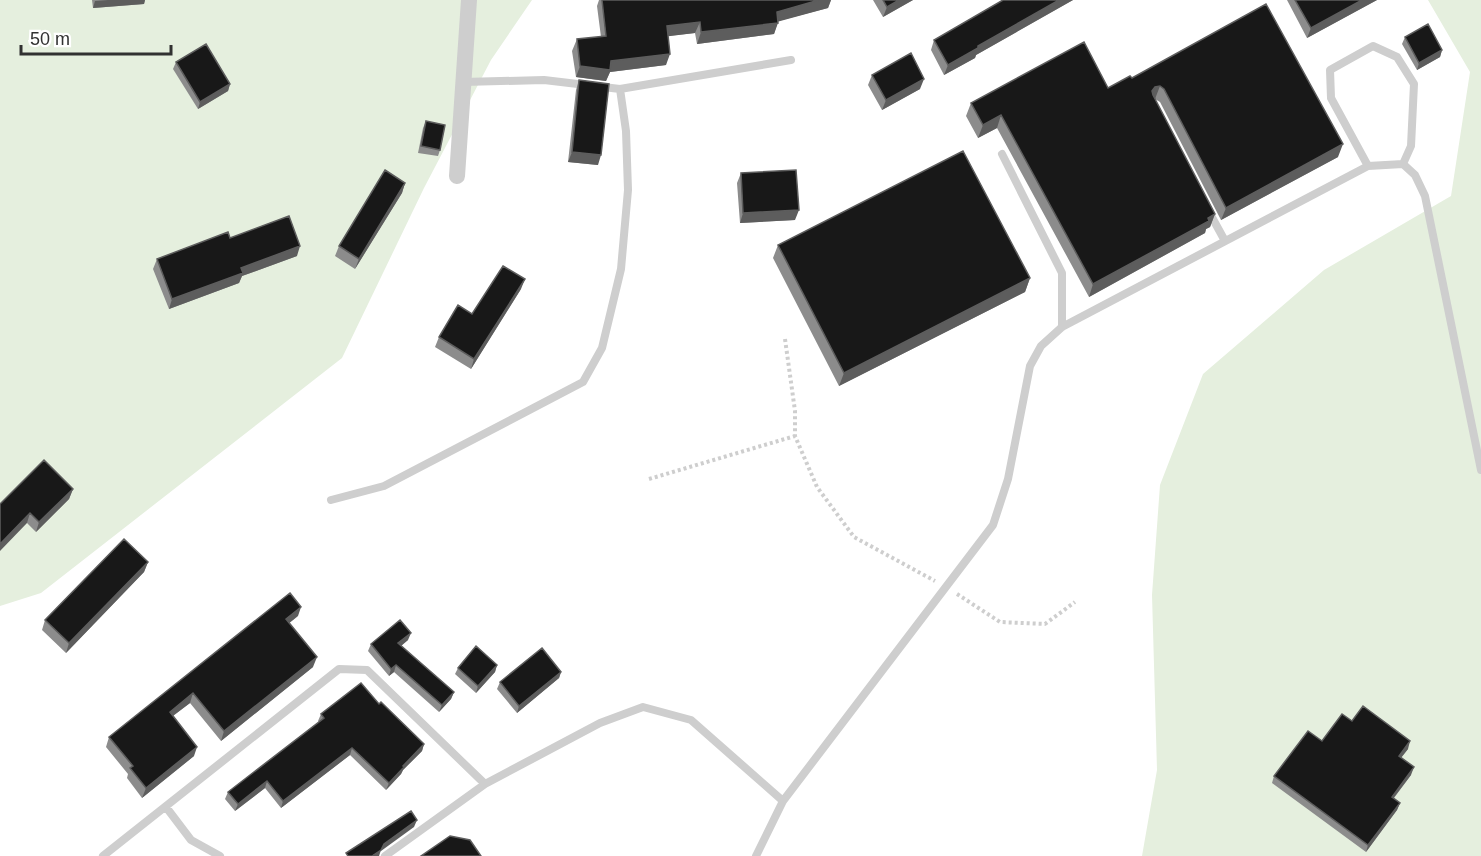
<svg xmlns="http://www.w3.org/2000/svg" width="1481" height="856" font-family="Helvetica,sans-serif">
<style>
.green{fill:#e5efde}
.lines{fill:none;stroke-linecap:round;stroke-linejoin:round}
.path{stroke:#cecece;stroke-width:4;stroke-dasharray:3 3;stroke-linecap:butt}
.lane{stroke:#cecece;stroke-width:8}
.street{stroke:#cecece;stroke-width:16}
.wall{fill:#8c8c8c}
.shaded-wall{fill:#5d5d5d}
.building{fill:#181818;stroke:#5d5d5d;stroke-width:1.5}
</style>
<rect width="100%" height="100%" fill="#fff"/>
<path class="green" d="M0,0H532L491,60L424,188L342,358L41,593L0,606Z
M1428,0H1481V856H1142L1157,770L1152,595L1160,485L1203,374L1324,270L1451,196L1470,72Z"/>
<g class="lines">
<path class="path" d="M785,339L795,411V436L817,487L854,537L935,581
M649,479L795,436
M957,594L1000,622L1045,624L1075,602"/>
<path class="lane" d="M463,82L544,80L620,89L791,60
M1002,154L1062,273V327
M1368,166L1331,98L1330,70L1373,46L1397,57L1414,84L1411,146L1403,164
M1208,210L1225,241
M331,500L384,486L583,382L602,348L621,269L628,190L626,131L620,89
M166,807L191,840L220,856
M103,856L339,669L367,670L485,784L600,723L643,707L691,720L783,801
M385,856L485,784
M756,856L783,801L993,525L1008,479L1030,366L1041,346L1062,327L1368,166L1403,164L1415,175L1425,196L1481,470"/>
<path class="street" d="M457,176L469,0"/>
</g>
<path class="wall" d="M92,0H145L144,4L93,8Z
M599,0H831L828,8L778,21L774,34L697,44L695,33L668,36L666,65L610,72L606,81L576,77L572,51L577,39L601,37L597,6Z
M873,0H913L883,17Z
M1003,0H1073L976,55L975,58L944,75L931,50L934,40Z
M1287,0H1377L1307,38Z
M1266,4L1338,157L1221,220L1160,102L1155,99L1215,214L1210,227L1206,229L1205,233L1089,297L997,128L978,138L966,116L971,103L1108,88L1132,78Z
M1405,37L1442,50L1440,57L1417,70L1402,44Z
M176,62L230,84L228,91L198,109L173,69Z
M872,75L920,89L882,110L868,85Z
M579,80L598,165L568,162L576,90Z
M426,121L440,150L438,156L418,153L423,128Z
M741,173L795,220L740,223L737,183Z
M405,183L402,193L355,269L335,256L339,246Z
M230,238L297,256L242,276L239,283L169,309L153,269L157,259Z
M778,245L1030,278L1025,292L839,386L773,258Z
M521,289L471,369L435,347L439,337L472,314Z
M73,489L69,499L36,532L27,523L0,504Z
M148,562L144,572L66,653L42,630L45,620Z
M298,616L289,623L313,667L221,741L190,703L173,716L194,756L142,798L127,778L128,774L106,747L109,737Z
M408,640L401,646L454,692L451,699L439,712L394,672L389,676L368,651L371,644Z
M497,665L495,672L476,693L455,674L458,668Z
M561,672L559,678L517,713L497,689L500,682Z
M379,704L424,744L422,751L403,770L401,774L386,790L350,755L281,808L265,788L235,811L225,799L228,792L319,722L318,721L321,714Z
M1352,721L1408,749L1401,758L1411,775L1394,798L1400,803L1397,810L1366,852L1272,783L1274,776Z"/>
<path class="shaded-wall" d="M108,0H145L144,4L93,8L95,1Z
M819,0H831L828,8L773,23L777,12Z
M899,0H913L883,17L887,7Z
M1059,0H1073L976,55L975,58L944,75L948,65L978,46Z
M1362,0H1377L1307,38L1311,28Z
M700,22L695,33L662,37L667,26Z
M778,23L774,34L697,44L701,32Z
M1442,50L1440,57L1417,70L1419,63Z
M670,54L666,65L610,72L606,81L576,77L580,66L611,61Z
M924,79L920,89L882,110L886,100Z
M230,84L228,91L198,109L200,102Z
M1160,86L1155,99L1148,104L1152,91L1155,87Z
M1001,115L997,128L978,138L983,125Z
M1343,144L1338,157L1221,220L1226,208Z
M572,152L601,155L598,165L568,162Z
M405,183L402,193L355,269L359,259Z
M799,210L795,220L740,223L743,213Z
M1215,214L1210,227L1206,229L1205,233L1089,297L1093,284Z
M300,246L297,256L242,276L239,283L169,309L172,299L241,268Z
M1030,278L1025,292L839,386L844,373Z
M525,279L521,289L471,369L474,359Z
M73,489L69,499L36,532L39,522Z
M30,513L27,523L0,551V544Z
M148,562L144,572L66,653L69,643Z
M301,607L298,616L283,628L286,619Z
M411,633L408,640L396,650L398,643Z
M317,657L313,667L221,741L224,731Z
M396,665L394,672L389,676L391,669Z
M497,665L495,672L476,693L478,686Z
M561,672L559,678L517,713L519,706Z
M454,692L451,699L439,712L442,705Z
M193,693L190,703L166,721L170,712Z
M1410,741L1408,749L1396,764L1399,756Z
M424,744L422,751L403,770L401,774L386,790L389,783L403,766Z
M197,747L194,756L142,798L146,788Z
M352,748L350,755L281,808L283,801Z
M1414,767L1411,775L1389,804L1392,797Z
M267,781L265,788L235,811L238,804Z
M1400,803L1397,810L1366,852L1368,845Z
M417,820L414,827L381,851L384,844Z
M381,850L379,856H372Z"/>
<path class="building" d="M602,0H819L777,12L778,23L701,32L700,22L667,26L670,54L611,61L610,70L580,66L577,39L606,36Z
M883,0H899L887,7Z
M1003,0H1059L978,46V48L948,65L934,40Z
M1295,0H1362L1311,28Z
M1266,4L1343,144L1226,208L1164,89L1160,86L1155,87L1152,91L1153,95L1215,214L1208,218L1209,221L1093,284L1001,115L983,125L971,103L1084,42L1108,88L1130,76L1132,78Z
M1428,24L1442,50L1419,63L1405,37Z
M206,44L230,84L200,102L176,62Z
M911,53L924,79L886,100L872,75Z
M579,80L609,84L601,155L572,152Z
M426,121L445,125L440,150L421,146Z
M963,151L1030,278L844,373L778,245Z
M385,170L405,183L359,259L339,246Z
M796,170L799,210L743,213L741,173Z
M289,216L300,246L241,268L243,273L172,299L157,259L228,232L230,238Z
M503,266L525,279L474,359L439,337L458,305L472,314Z
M44,460L73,489L39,522L30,513L0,544V504Z
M124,539L148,562L69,643L45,620Z
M290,593L301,607L286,619L317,657L224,731L193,693L170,712L197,747L146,788L130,768L133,766L109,737Z
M400,620L411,633L398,643L454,692L442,705L396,665L391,669L371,644Z
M476,646L497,665L478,686L458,668Z
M542,648L561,672L519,706L500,682Z
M361,683L379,704L381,702L424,744L403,766L404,767L389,783L352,748L283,801L267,781L238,804L228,792L324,718L321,714Z
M1363,706L1410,741L1399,756L1414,767L1392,797L1400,803L1368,845L1274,776L1308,731L1322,741L1342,714L1352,721Z
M411,811L417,820L384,844L381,850L372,856H348L346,853Z
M450,836L470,840L481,856H421Z"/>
<path d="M21 45v9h150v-9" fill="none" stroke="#313131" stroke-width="3"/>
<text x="30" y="45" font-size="18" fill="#313131" stroke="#ffffff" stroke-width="4.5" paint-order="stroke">50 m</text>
</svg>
